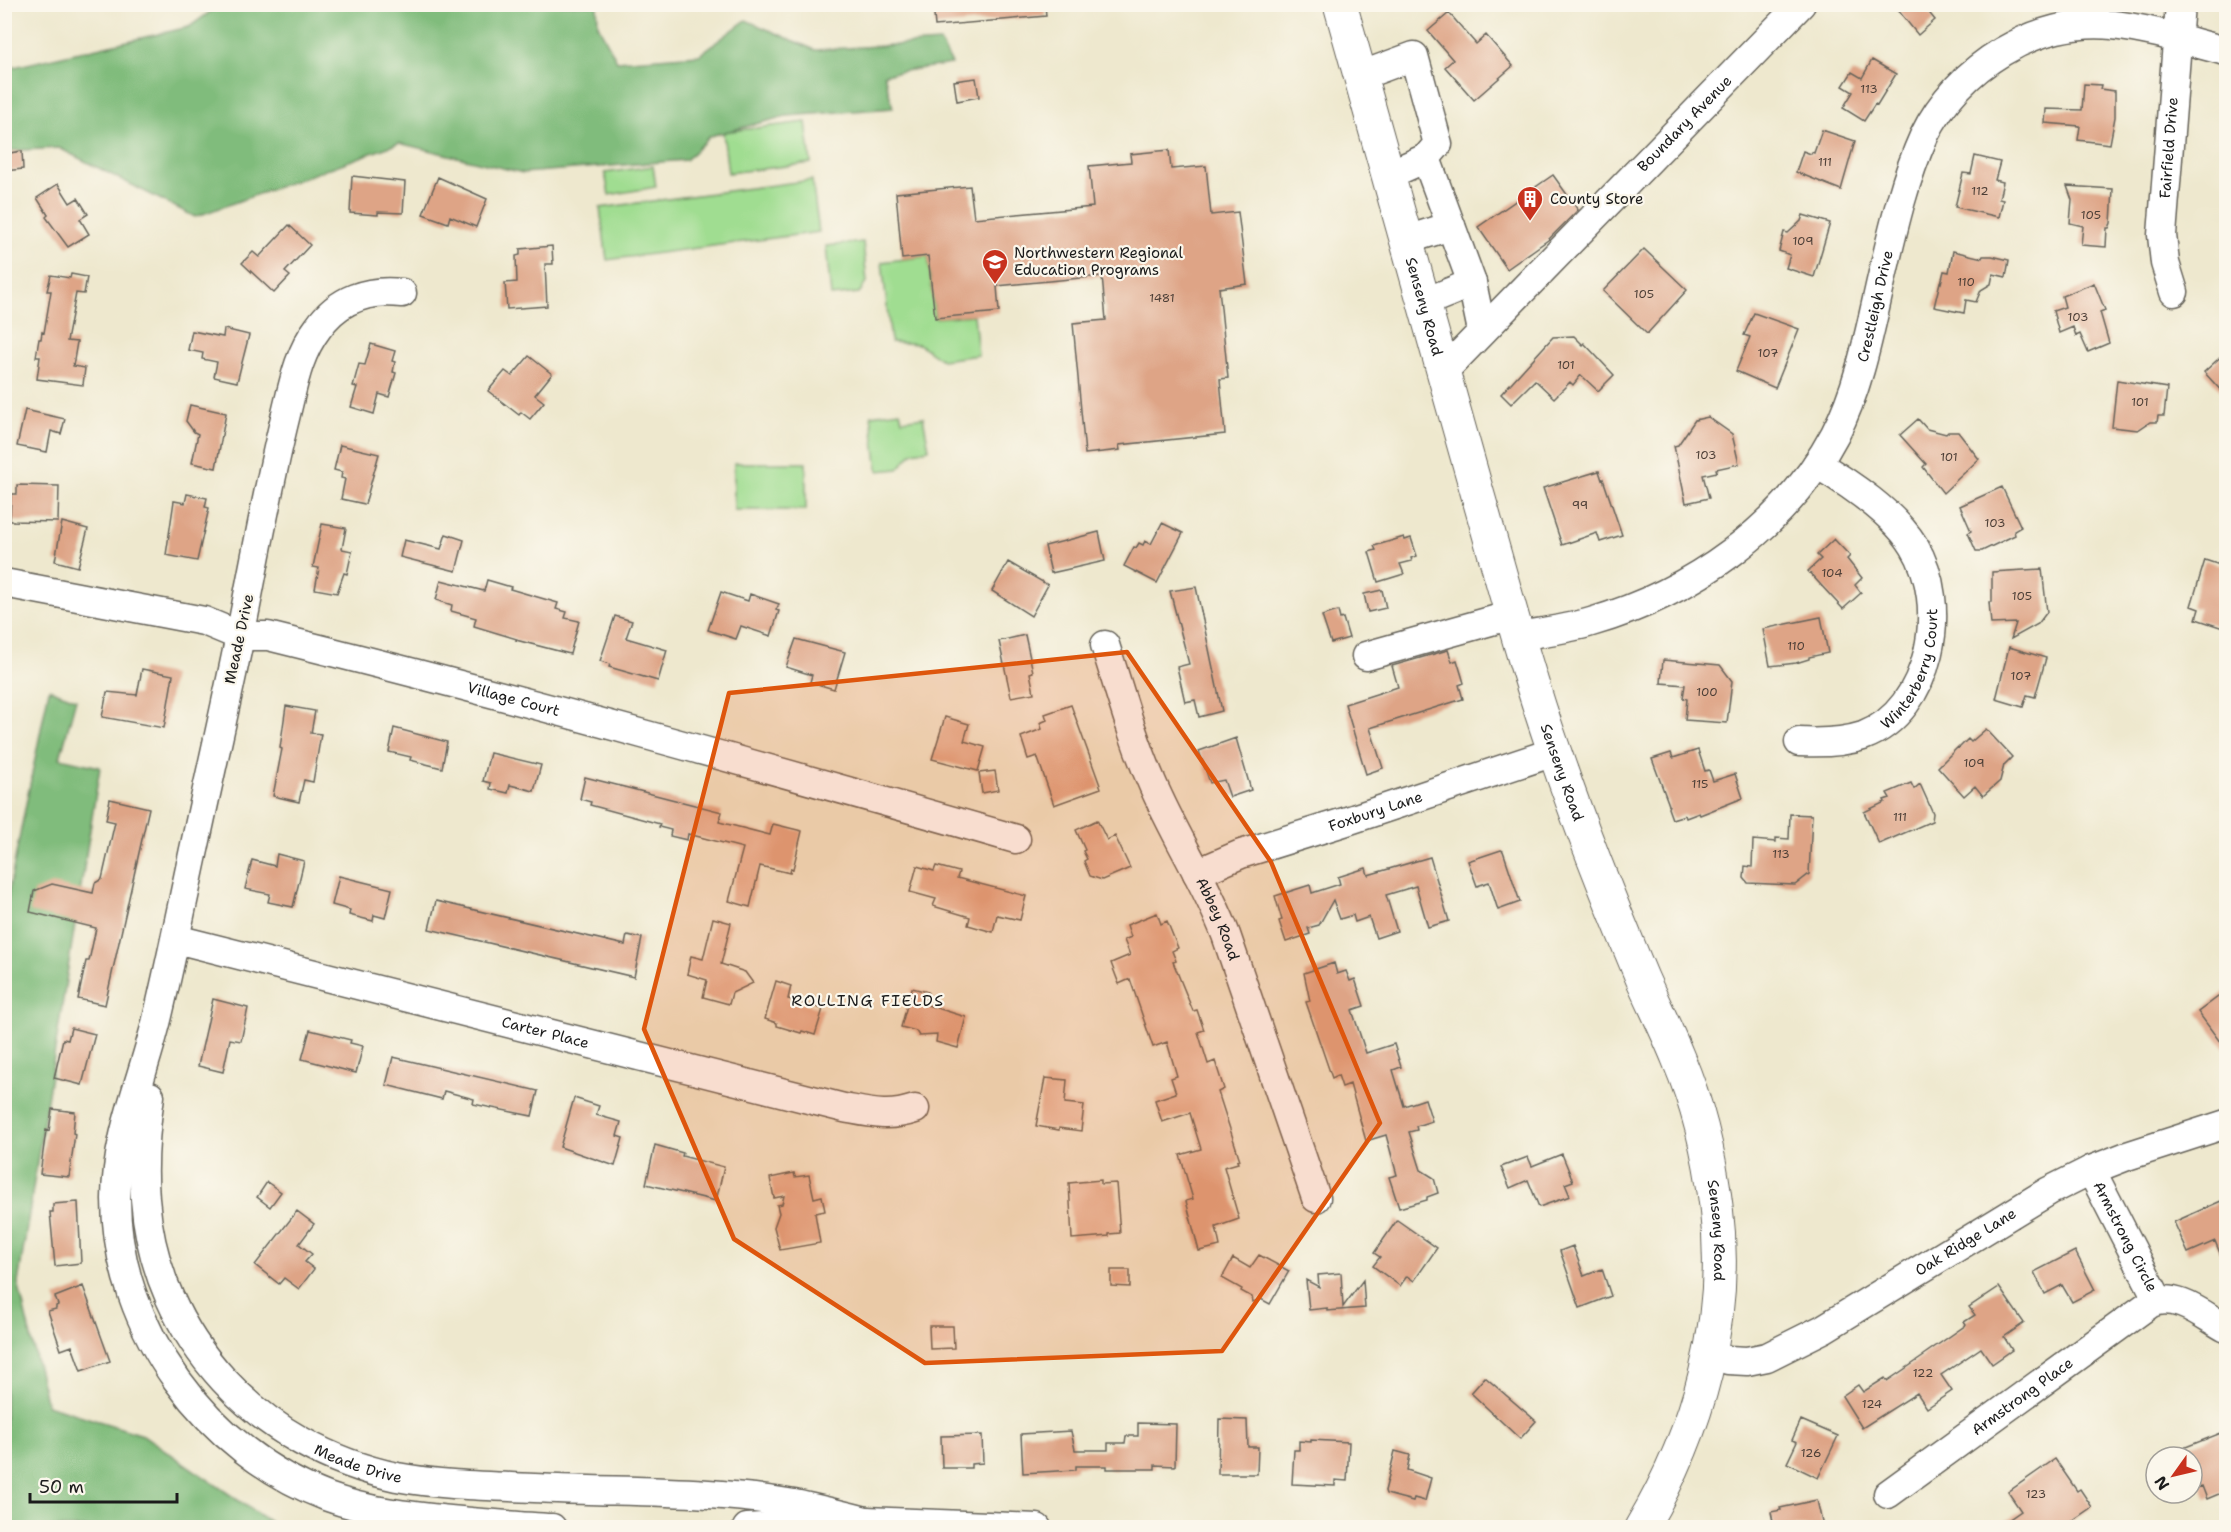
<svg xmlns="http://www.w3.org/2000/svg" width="2231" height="1532" font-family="'Shantell Sans',sans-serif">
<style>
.green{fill:#a0dd91;stroke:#5e7c56;stroke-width:1.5}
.forest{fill:#80bc7b;stroke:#4e6c4c;stroke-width:1.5}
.building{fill:#dea486}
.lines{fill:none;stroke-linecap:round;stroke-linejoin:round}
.minor-casing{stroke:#66635a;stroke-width:31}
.major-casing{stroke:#66635a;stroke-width:35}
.minor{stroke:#fff;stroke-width:28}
.major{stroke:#fff;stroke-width:33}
.marked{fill:#de560d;fill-opacity:0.2;stroke:#de560d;stroke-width:4.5;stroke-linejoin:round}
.labels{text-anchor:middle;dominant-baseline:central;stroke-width:4.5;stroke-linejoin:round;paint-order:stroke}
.number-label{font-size:12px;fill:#4c3e36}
.street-label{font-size:15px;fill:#1c1c1c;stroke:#fbf7ec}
.poi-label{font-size:15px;fill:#1c1c1c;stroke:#fbf7ec;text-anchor:start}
.neighbourhood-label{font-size:16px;letter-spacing:1.5px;fill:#1c1c1c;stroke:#fbf7ec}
</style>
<rect width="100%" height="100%" fill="#fbf7ec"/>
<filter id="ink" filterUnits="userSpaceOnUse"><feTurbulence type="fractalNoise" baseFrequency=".0167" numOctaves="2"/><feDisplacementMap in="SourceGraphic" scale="12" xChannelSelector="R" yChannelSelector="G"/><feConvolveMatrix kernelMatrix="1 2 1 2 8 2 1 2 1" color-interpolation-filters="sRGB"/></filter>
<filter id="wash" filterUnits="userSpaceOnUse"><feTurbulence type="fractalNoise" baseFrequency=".008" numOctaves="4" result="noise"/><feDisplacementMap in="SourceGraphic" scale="24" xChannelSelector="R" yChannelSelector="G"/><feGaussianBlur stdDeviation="1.35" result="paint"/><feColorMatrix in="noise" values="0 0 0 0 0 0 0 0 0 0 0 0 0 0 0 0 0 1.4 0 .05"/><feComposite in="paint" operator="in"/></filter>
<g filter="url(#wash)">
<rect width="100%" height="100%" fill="#eee8ce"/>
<path class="green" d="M806,122L811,163L728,173L723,132Z
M653,166L656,187L609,195L605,173Z
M812,180L819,232L607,260L600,208Z
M863,242L867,282L859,293L831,296L826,246Z
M928,256L935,318L974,315L978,355L942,360L919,344L891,342L882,262Z
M900,411L902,420L923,417L929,449L913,452L898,469L878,471L871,415Z
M734,463H806V510H734Z"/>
<path class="forest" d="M221,4L597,5L598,25L617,61L699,55L746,20L815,50L940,42L952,64L884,74L893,108L787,116L710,136L686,160L523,173L399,143L195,217L59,148L5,151V69L189,27Z
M49,689L76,699L60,758L100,767L18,1283L47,1405L143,1435L277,1527L5,1528V909Z"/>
<g id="blocks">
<path class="building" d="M933,4H1045L1046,16L935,26Z
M1893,4H1922L1935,20L1918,35Z
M1449,13L1476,44L1486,35L1513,66L1474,100L1445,67L1453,60L1428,31Z
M1872,60L1896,74L1877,105L1875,104L1864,121L1843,108L1853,92L1843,86L1852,72L1862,78Z
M976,78L979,97L957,101L954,81Z
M2084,84L2101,85L2100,89L2115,91V117L2110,144L2078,140L2080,126L2045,123L2046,109L2082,110Z
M1822,130L1855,141L1841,190L1796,172L1803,151L1811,154L1812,152L1814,153Z
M1169,150L1171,169L1206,166L1211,215L1238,212L1247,284L1219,288L1228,378L1220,379L1225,434L1119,445L1120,450L1085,454L1073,323L1106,320L1102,276L997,286L999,312L935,318L928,256L902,259L896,193L970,186L974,218L1093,207L1089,166L1131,162L1130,154Z
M22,151L23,169L4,171V154Z
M1975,156L2000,162L1995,180L2003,182L1999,199L2003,200L1999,217L1955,207L1963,173L1971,174Z
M1553,175L1578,210L1548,240L1507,269L1478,227Z
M352,176L405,182L403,213L378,212V215L350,213Z
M438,177L487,199L476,227L450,216L448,223L423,214Z
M58,184L70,203L78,198L88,214L80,219L89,234L68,247L46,217L48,215L37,198Z
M2067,186L2113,189L2111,223L2109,228H2107L2106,247L2081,245L2083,226L2070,223L2072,200Z
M1803,215L1830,223L1814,277L1786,268L1790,255L1779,251L1784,232L1788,233L1801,221Z
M289,225L310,245L285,272L290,276L274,293L242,263L253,252L259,257Z
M552,246L553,264H545L547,306L507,309L505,283L517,282L516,256L520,255V249Z
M1644,249L1687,290L1647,334L1603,291Z
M1953,251L1982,258L1983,256H1992L2009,260L2006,277L1993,274L1991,284L1981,290L1976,302L1966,300L1964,313L1934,307L1940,282L1941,283L1944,271L1949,272Z
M71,274L87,277L84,294L76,293L67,341L77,342L73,366L85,368L83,385L37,379L40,357H36L39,339H41L42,332L44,333L51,291H47L51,275L70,278Z
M2094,283L2105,310L2100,312L2109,343L2088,352L2080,334L2076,336L2073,327L2059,333L2053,311L2065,307L2062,296Z
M1754,313L1799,329L1775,388L1736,371L1750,337L1744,335Z
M224,329L249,335L237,382L214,377L217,362L202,359L203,353L188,350L192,331L223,337Z
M1574,336L1583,345L1584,343L1614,375L1598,391L1581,375L1573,385L1570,382L1554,398L1535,380L1511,404L1501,394L1553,337Z
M371,344L395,351L392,361L395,362L393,372L396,373L389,397L379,394L374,414L351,407L357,387L353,386L359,364L365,365Z
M2226,352V396L2204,372Z
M529,356L552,374L535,395L544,402L530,419L521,412L519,415L488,391L505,371L512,376Z
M2117,380L2167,388L2164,416H2158L2157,422H2150L2138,430L2112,427Z
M190,405L226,413L216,468L192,463L198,434L194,432L186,421Z
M25,410L65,419L61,434L51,431L47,452L17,446Z
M1708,417L1732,434L1739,464L1716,469L1717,472L1703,475L1709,498L1686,503L1674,446L1678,445L1695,420Z
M1918,419L1927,429L1946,434L1948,432H1958L1979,459L1943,493L1923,467L1926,464L1900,435Z
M340,445L379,454L365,504L341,499L345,479L341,478L342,472L334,470Z
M1599,471L1602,480L1603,479L1622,535L1600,542L1597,533L1562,545L1543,488Z
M17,485L59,486L58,522L10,521L11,494H17Z
M2002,487L2021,527L2014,531L2015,535L1982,551H1976L1968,533L1971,531L1960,506Z
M187,494L207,498L205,507L209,508L197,561L166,555L174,501L185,503Z
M62,522L88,529L78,567L55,561Z
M1162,523L1183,533L1157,583L1124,566L1134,547L1136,548L1139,543L1143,545L1145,541L1151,544Z
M322,524L346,528L342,549L352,551L347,574L344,573L337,593L315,589L319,568L313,567Z
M1099,532L1105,561L1051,573L1045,546Z
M446,534L464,540L456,571L400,557L404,540L441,549Z
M1404,537L1405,540L1411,538L1417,556L1411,558L1412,561L1400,564L1404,574L1378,582L1369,552L1376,550L1374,546Z
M1834,539L1850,556L1847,559L1862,578L1855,585L1861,593L1843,609L1808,571L1821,559L1817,555Z
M2205,560L2226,567V629L2196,619L2199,609L2191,606Z
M1008,562L1048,585L1031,616L992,591Z
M2042,569L2047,612L2038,624L2011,639L2016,623L1991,624L1989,602H1992V572Z
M441,580L484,591L487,580L511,587L510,589L558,603L556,609L567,612L565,618L579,621L570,654L516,640L517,639L474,626L476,618L451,611L452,605L436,600Z
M1196,587L1222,711L1199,717L1195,700L1185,702L1177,667L1189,664L1170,591Z
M1382,590L1386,608L1368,612L1364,594Z
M721,592L748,601L750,594L779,604L776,610L779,611L771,636L741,626L736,639L708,630Z
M1338,611L1340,619L1343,618L1349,638L1331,643L1322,616Z
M615,616L632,621L626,638L667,650L658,681L609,667L610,664L600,661Z
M1821,617L1828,653L1809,657V659L1796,663L1770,666L1763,629Z
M1025,635L1033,672L1030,673L1034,693L1011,697L999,641Z
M796,639L845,652L834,689L810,682L812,675L786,667Z
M2009,647L2046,658L2035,697L2027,695L2023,707L1996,699Z
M1448,650L1452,662L1457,660L1464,683L1459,685L1463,699L1370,728L1383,768L1366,774L1345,704L1398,687L1392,666Z
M1663,660L1720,665L1732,681L1727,723L1685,720L1687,699L1683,698L1685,685L1661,683Z
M142,669L173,675L164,728L102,717L107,692L137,695Z
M1071,705L1101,788L1054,805L1037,756L1028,759L1021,737L1042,729L1040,723L1047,720L1045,714Z
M286,706L315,711L311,733L321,734L313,782L304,780L299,802L273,796L282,749L280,748Z
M945,717L969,724L964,741L985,747L978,771L932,759Z
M394,728L447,742L442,768L410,760L411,757L389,752Z
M1986,729L2012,757L2004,765L2000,781L1983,796L1975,786L1964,796L1938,767L1958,747L1959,748L1968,739L1971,742Z
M1236,738L1251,790L1230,797L1224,780L1210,783L1199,751Z
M1698,750L1705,771L1709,770L1713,781L1735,774L1743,798L1700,815L1699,813L1686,818L1685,815L1672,819L1668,808L1669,805L1652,759L1671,753L1673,758Z
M490,753L541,765L534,791L510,785L508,793L490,789L491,783L483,781Z
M995,771L998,790L982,793L979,773Z
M585,777L722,812L719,822L770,835L773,824L802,831L793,869L791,868L790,873L760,866L750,907L729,901L743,848L688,834L687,840L670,836L671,830L659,827L660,824L590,805L591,802L580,799Z
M1911,783L1914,789L1920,784L1933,813L1932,821L1879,844L1864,812L1885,802L1884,800L1890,798L1887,793Z
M110,799L149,808L105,1005L78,999L86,961H89L96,928L30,912L34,891L52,884L93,893L95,883L102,879L115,822L106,820Z
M1790,814L1812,815L1809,874L1795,885L1748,883L1744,878L1745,866L1752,867L1753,840L1776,842V838L1789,839Z
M1097,820L1107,840L1115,836L1130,868L1102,880L1090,876L1084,861L1087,859L1083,851L1085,850L1076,830Z
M1501,850L1503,851L1520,902L1498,910L1489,882L1477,886L1468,861Z
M277,854L304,861L293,907L268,902L270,894L245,889L252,860L275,866Z
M1430,857L1449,921L1428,927L1416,886L1386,895L1397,931L1376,938L1369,917L1355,922L1353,915L1340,919L1333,900L1319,925L1308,928L1310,934L1286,942L1279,921L1282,920L1275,896L1310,885L1312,893L1340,884L1338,877L1366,868L1368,875Z
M917,866L934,871L936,866L959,872L957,878L1026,896L1020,920L997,915L993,932L968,925L970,917L933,906L936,899L910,892Z
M339,876L392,889L385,918L374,915L373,921L349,915L350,910L332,905Z
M436,901L625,945L627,935L642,938L634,977L429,929Z
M1157,913L1161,924L1167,921L1178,948L1172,951L1176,961L1173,962L1193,1011L1197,1010L1204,1030L1198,1032L1208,1064L1215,1061L1224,1089L1218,1092L1240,1160L1237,1161L1238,1163L1224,1167L1239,1219L1216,1227L1220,1246L1199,1251L1186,1201L1193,1199L1180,1155L1201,1149L1190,1113L1162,1122L1155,1100L1176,1093L1171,1078L1177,1076L1167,1042L1153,1047L1130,979L1119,984L1111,963L1130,955L1124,940L1131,937L1127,925Z
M713,918L731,923L721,964L745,972L753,983L732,993L729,1004L703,997L707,980L687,974L691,956L703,959Z
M1334,963L1337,974L1346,971L1350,981L1355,979L1364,1006L1352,1010L1366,1053L1394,1044L1401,1067L1393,1070L1404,1106L1425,1099L1432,1121L1416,1126L1417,1130L1409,1132L1421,1170L1434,1178L1438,1193L1427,1197V1200L1399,1208L1389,1177L1397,1175L1386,1135L1366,1141L1350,1084L1342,1087L1338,1075L1332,1078L1306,1002L1310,1001L1304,973Z
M776,981L791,986L788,999L823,1009L815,1035L802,1031L801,1033L777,1026V1023L765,1019Z
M912,988L928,992L924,1004L966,1017L958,1048L936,1042L937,1035L919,1036L916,1031L901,1027Z
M2226,991V1050L2198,1012Z
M213,999L248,1008L241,1041L230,1039L223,1072L198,1066Z
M71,1028L95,1034L82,1085L54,1078L63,1039L68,1040Z
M310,1030L351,1040L350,1043L363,1046L356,1073L302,1059Z
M393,1057L538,1091L532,1116L473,1104L474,1099L444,1091L442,1099L386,1085Z
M1045,1078L1067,1080L1065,1103L1084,1105L1081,1131L1059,1128V1130L1036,1126Z
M574,1098L599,1106L596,1115L621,1122L617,1136L623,1138L615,1166L560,1147Z
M52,1109L75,1112L73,1133L75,1134L69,1177L40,1174L46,1130L49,1131Z
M655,1145L683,1153L682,1156L724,1167L716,1201L646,1184Z
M1562,1154L1573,1181L1565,1184L1570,1196L1539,1207L1528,1180L1510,1188L1501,1167L1528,1157L1532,1166Z
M794,1173L795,1177L809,1175L814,1198L822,1196L825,1211L815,1213L820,1243L780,1250L774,1227L779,1213L777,1205L782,1204L784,1196L774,1198L770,1178Z
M1101,1180V1184L1116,1183L1120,1233L1109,1234V1236L1072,1239L1069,1183Z
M267,1182L281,1192L270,1207L257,1197Z
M2221,1201L2223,1204L2226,1202V1268L2215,1241L2188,1253L2174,1222Z
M78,1202L81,1263L55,1266L50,1212H53V1204Z
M297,1211L314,1224L299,1244L312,1254L305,1262L314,1269L299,1289L284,1278L279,1284L255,1265Z
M1397,1220L1437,1248L1414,1281L1407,1276L1400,1286L1373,1266L1380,1257L1374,1253Z
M1573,1246L1584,1276L1602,1269L1611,1296L1580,1308L1560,1251Z
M2075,1251L2095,1290L2072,1302L2062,1285L2045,1294L2034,1272Z
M1259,1255L1289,1271L1270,1304L1261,1299L1253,1302L1252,1297L1241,1291L1242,1289L1222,1278L1233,1258L1250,1268Z
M1111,1270H1130V1287L1111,1286Z
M1341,1273L1343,1307L1363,1280L1365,1308L1327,1311V1308L1309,1310L1306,1280L1319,1287L1318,1275Z
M83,1286L110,1361L81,1371L72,1346L61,1350L48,1311L56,1309V1306L58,1305L55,1297Z
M1999,1287L2024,1323L2004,1337L2012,1350L1992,1364L1981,1348L1941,1375L1952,1391L1927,1408L1917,1393L1862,1428L1842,1396L1858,1385L1863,1392L1885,1378L1887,1381L1924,1356L1923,1355L1966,1325L1964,1322L1975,1315L1969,1307Z
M929,1326H953L954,1348L930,1349Z
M1485,1377L1536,1421L1520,1439L1471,1393Z
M1219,1419L1247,1420L1248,1447H1258L1257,1474H1218Z
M1801,1420L1838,1436L1818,1478L1787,1463L1797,1442L1792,1440Z
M1138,1423L1176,1424L1175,1466L1155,1465V1469H1107V1466H1076V1470L1023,1473L1021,1434L1071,1431L1075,1450H1108V1443H1125L1126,1436H1138Z
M2226,1431V1491L2207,1499L2202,1486L2192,1490V1457L2163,1456Z
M982,1435L983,1463L971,1464V1468H942L941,1436Z
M1311,1440L1349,1442L1347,1481L1335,1480V1486L1292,1484L1294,1450H1299V1441L1311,1442Z
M1395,1451L1410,1455L1407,1470L1431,1478L1425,1501L1414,1498L1413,1501L1386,1494L1385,1491Z
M2055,1459L2077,1491L2080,1489L2092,1507L2063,1527H1998L2021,1511L2008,1492Z
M1817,1500L1823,1527H1774L1771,1512L1781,1510L1780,1508Z"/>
</g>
</g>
<g filter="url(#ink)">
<use href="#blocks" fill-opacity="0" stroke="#66635a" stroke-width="1.5"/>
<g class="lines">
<g class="minor-casing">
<g id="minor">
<path d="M1360,76L1414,56L1438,144L1426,158L1388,175"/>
<path d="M1426,158L1472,283L1482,331"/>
<path d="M1406,240L1451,226"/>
<path id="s1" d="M2174,292L2165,263L2162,235L2180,4"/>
<path d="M402,293C368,289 338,299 318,328C298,354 293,386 285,418C269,483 257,550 244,616C229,693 211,769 195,845C183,900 172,956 159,1011C145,1074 116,1134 116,1199C116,1329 208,1452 328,1497C374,1514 423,1517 471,1522C498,1524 525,1527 552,1528"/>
<path d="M1423,303L1472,283"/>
<path id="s2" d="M1442,373L1801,4"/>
<path id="s3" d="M4,583L204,621L240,636H268C519,698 768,768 1016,839"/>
<path id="s4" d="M1518,636C1542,632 1568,629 1591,622C1691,593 1786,527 1835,434C1860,386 1870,329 1882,277C1893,230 1904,180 1924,136C1957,67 2037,17 2113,25C2151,29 2190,42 2226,51"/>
<path id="s5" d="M1105,645C1120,692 1133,740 1153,785C1175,836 1206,883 1226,935L1316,1198"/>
<path d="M1366,656L1512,615"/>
<path id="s6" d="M1799,742C1820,743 1842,743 1863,736C1932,710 1950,604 1914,546C1894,513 1850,484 1817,464"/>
<path id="s7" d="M1197,873L1241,854L1344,822L1554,752"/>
<path id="s8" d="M176,939L844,1108C871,1113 888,1118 915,1109"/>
<path id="s9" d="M150,1096C145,1130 142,1164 145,1199C156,1340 260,1448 397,1477C450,1487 505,1486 558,1489C636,1492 717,1490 794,1504C818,1509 842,1515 866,1521"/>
<path id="s10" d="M2091,1170L2158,1300"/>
<path id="s11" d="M1710,1354L1728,1360L1747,1361L1767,1357L1823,1329L2049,1191L2091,1170L2127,1156L2226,1124"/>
<path id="s12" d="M1888,1494L2151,1303C2177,1292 2204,1316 2226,1328"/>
<path d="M747,1528L866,1521L1037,1528"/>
</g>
</g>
<g class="major-casing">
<g id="major">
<path id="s13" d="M1340,4C1385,167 1430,330 1477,492C1502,579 1525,668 1555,753C1581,829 1611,904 1642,978C1654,1005 1667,1031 1678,1058C1698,1105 1710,1155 1716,1206C1730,1319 1699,1431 1641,1528"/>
</g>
</g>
<use href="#minor" class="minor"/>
<use href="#major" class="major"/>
</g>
</g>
<path class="marked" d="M1127,652L1271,862L1380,1123L1222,1351L925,1363L734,1239L644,1029L729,693Z"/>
<defs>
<g id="building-pin" transform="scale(1.35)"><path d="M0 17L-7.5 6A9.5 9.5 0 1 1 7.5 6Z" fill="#c8321e" stroke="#fbf7ec"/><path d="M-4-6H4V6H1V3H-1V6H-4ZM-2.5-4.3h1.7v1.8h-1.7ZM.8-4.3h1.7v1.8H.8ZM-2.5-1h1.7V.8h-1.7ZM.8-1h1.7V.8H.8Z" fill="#fff"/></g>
<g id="school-pin" transform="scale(1.35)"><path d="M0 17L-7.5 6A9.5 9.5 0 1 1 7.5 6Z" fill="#c8321e" stroke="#fbf7ec"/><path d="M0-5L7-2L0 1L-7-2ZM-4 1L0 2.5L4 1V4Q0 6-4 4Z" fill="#fff"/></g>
</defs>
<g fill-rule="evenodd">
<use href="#building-pin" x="1530" y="199"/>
<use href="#school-pin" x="995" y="262"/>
</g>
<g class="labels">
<g class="number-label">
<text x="1869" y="89">113</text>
<text x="1825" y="162">111</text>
<text x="1980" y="191">112</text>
<text x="2091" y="215">105</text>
<text x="1803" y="241">109</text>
<text x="1966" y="282">110</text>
<text x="1644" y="294">105</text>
<text x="1162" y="298">1481</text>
<text x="2078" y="317">103</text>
<text x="1768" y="353">107</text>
<text x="1566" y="365">101</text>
<text x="2140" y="402">101</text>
<text x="1706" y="455">103</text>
<text x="1949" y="457">101</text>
<text x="1580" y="505">99</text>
<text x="1995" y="523">103</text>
<text x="1832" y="573">104</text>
<text x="2022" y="596">105</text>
<text x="1796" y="646">110</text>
<text x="2021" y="676">107</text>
<text x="1707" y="692">100</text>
<text x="1974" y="763">109</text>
<text x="1700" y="784">115</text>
<text x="1900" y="817">111</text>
<text x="1781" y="854">113</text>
<text x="1923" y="1373">122</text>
<text x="1872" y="1404">124</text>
<text x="1811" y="1453">126</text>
<text x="2036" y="1494">123</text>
</g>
<g class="street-label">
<text stroke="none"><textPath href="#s2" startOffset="348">Boundary Avenue</textPath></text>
<text stroke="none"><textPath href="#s1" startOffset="146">Fairfield Drive</textPath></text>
<text stroke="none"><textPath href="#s4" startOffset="525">Crestleigh Drive</textPath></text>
<text stroke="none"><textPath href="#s13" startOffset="314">Senseny Road</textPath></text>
<text transform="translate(239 639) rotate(-78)">Meade Drive</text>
<text stroke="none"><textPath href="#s6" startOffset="153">Winterberry Court</textPath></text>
<text stroke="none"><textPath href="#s3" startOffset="524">Village Court</textPath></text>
<text stroke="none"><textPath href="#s13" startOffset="800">Senseny Road</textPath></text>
<text stroke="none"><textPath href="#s7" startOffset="189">Foxbury Lane</textPath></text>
<text stroke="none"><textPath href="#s5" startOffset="297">Abbey Road</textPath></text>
<text stroke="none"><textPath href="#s8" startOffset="381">Carter Place</textPath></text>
<text stroke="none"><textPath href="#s13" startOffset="1286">Senseny Road</textPath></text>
<text stroke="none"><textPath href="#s10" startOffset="75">Armstrong Circle</textPath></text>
<text stroke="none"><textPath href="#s11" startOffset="288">Oak Ridge Lane</textPath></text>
<text stroke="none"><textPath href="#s12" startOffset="166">Armstrong Place</textPath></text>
<text stroke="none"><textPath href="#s9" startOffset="465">Meade Drive</textPath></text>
</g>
<g class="poi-label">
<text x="1550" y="199">County Store</text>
<text x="1014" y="253">Northwestern Regional<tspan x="1014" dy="17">Education Programs</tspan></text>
</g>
<g class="neighbourhood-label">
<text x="868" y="1000">ROLLING FIELDS</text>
</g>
</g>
<rect width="2231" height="1532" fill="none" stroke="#fbf7ec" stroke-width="24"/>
<g transform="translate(2174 1475) rotate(236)"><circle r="28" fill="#fbf7ec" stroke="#a29f99" stroke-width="1.5"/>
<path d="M0-4.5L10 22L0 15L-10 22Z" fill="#c8321e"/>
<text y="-9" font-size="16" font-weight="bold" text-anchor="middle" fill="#1c1c1c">N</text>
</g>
<path d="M30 1493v9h147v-9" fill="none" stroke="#1c1c1c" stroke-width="3"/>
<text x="39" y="1493" font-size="18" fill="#1c1c1c" stroke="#fbf7ec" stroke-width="4.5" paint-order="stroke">50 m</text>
</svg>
